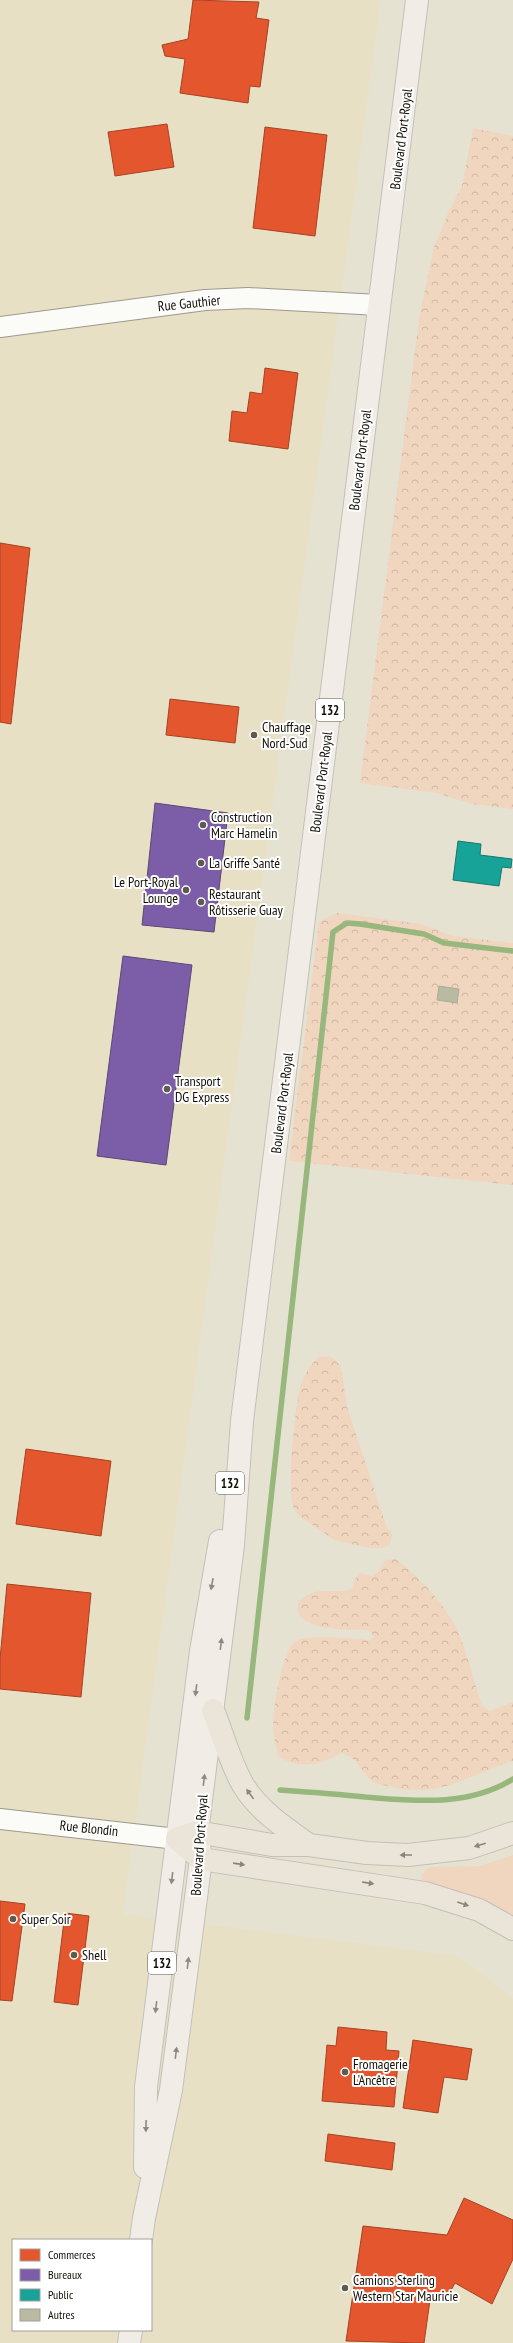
<svg xmlns="http://www.w3.org/2000/svg" width="513" height="2343" font-family="'PT Sans Narrow',sans-serif">
<style>
.built{fill:#e8e0c5;fill-rule:evenodd}
.green{fill:#f0d5bf}
.forest{fill:url(#forest-crowns)}
.shops{fill:#e4572e;stroke:#a54222}
.offices{fill:#7b5ea7;stroke:#5c4777}
.public{fill:#17a398;stroke:#16776c}
.lines{fill:none;stroke-linecap:round;stroke-linejoin:round}
.stream{stroke:#97b77c;stroke-width:5.5}
.building{fill:#babaa0;stroke:#adac9f}
.street-casing{stroke:#9c998d;stroke-width:22}
.primary-casing{stroke:#c2c0b9;stroke-width:24}
.highway-casing{stroke:#c2c0b9;stroke-width:24}
.street{stroke:#fbfbf8;stroke-width:20}
.primary{stroke:#f1ede6;stroke-width:22}
.highway{stroke:#eae4d9;stroke-width:22}
.oneway{fill:#8d8a82}
.oneway2{fill:#89857a}
.poi-dot{fill:#5d5a4e;stroke:#fff;stroke-width:1.5}
.labels{text-anchor:middle;dominant-baseline:central;stroke-width:4;stroke-linejoin:round;paint-order:stroke}
.shield{fill:#fff;stroke:#5a5851;stroke-width:1}
.shield-label{font-size:13px;font-weight:bold;fill:#131007}
.street-label{font-size:14px;fill:#131007;stroke:#fff}
.poi-label{font-size:14px;fill:#131007;stroke:#fff;text-anchor:start}
</style>
<defs>
<pattern id="forest-crowns" width="20" height="18" patternUnits="userSpaceOnUse"><rect width="20" height="18" fill="#f0d5bf"/><path d="M2 6a3 3 0 1 1 6 0M12 15a3 3 0 1 1 6 0" fill="none" stroke="#cdb6a3"/></pattern>
</defs>
<rect width="100%" height="100%" fill="#e6e2d2"/>
<path class="built" d="M0,0H381L123,1914L454,1955L485,1975L513,1999V2343H0ZM13,2240H151V2330H13Z"/>
<path class="green" d="M513,1855V1916L467,1895L423,1882L421,1876L428,1867L480,1866Z"/>
<path class="forest" d="M473,128L513,136V809L472,804L436,793L360,783L419,318L434,247L449,211L462,186Z
M337,913L422,924L452,936L513,943V1185L289,1161L319,922Z
M330,1356L341,1366L347,1407L386,1525L392,1535L390,1545C377,1551 365,1547 352,1544C347,1543 342,1542 337,1541C332,1539 298,1516 295,1511C285,1496 295,1408 300,1388C303,1376 310,1366 318,1357Z
M395,1559C419,1575 449,1609 460,1636C469,1659 474,1683 482,1706L490,1711L513,1702V1761C471,1773 442,1798 396,1788C389,1786 378,1785 372,1781C359,1771 361,1759 341,1753C323,1765 297,1770 278,1756C276,1746 273,1735 273,1725C273,1709 282,1649 296,1641C308,1634 355,1639 370,1640L374,1636L368,1630C352,1630 304,1631 298,1612C297,1610 298,1606 298,1603C315,1584 330,1595 352,1589L355,1579L361,1573L372,1576L379,1571L385,1560Z"/>
<path class="shops" d="M193,0L259,2L256,18L269,20L260,87L250,86L248,103L180,93L185,59L165,56L162,45L188,39Z
M167,124L174,167L115,176L108,132Z
M265,127L327,135L315,236L253,228Z
M265,368L298,373L288,449L229,441L232,411L247,413L250,392L262,394Z
M0,543L30,548L11,724L0,722Z
M170,699L239,707L235,743L166,735Z
M26,1449L111,1461L101,1536L16,1524Z
M7,1584L91,1593L81,1697L0,1689V1659Z
M0,1901L25,1904L12,2001L0,2000Z
M65,1913L89,1916L78,2005L54,2002Z
M338,2027L387,2032L386,2050L399,2051L394,2107L322,2101L327,2045L336,2046Z
M413,2040L472,2049L467,2080L444,2077L438,2113L403,2108Z
M328,2134L395,2143L392,2170L325,2161Z
M464,2198L513,2220V2259L492,2304L455,2283L448,2296L431,2293L424,2343L346,2341L363,2226L447,2235Z"/>
<path class="offices" d="M155,803L228,813L214,932L142,925Z
M123,956L192,965L166,1165L97,1156Z"/>
<path class="public" d="M458,841L481,844L480,855L512,859L511,868L502,867L499,886L453,880Z"/>
<g class="lines">
<path class="stream" d="M247,1718L333,932L347,923L360,924L424,934L444,943L513,951
M280,1790C308,1792 336,1794 365,1797C416,1801 468,1807 513,1779"/>
</g>
<path class="building" d="M439,986L459,989L457,1003L437,1000Z"/>
<g class="lines">
<g class="street-casing">
<path id="street" d="M0,327L205,300L248,298L379,305
M0,1819L177,1839"/>
</g>
<g class="primary-casing">
<path id="primary" d="M145,2167L146,2087L201,1651L220,1541
M141,2240L144,2218L171,2090L201,1859L197,1832L233,1545L242,1421L417,0
M129,2343L131,2330"/>
</g>
<g class="highway-casing">
<path id="highway" d="M213,1710C223,1735 230,1762 243,1785C259,1811 285,1828 309,1845
M177,1839L201,1859L425,1893L479,1910L513,1929
M177,1839L197,1832L272,1845H309L367,1853L408,1855L469,1848L513,1833"/>
</g>
<use href="#street" class="street"/>
<use href="#primary" class="primary"/>
<use href="#highway" class="highway"/>
</g>
<defs><path id="oneway-solid" d="M-6-.8H1V-3.2L6.5 0L1 3.2V.8H-6Z"/></defs>
<g class="oneway">
<use href="#oneway-solid" transform="translate(212 1584) rotate(100)"/>
<use href="#oneway-solid" transform="translate(221 1644) rotate(-83)"/>
<use href="#oneway-solid" transform="translate(196 1690) rotate(97)"/>
<use href="#oneway-solid" transform="translate(204 1780) rotate(-83)"/>
<use href="#oneway-solid" transform="translate(172 1878) rotate(97)"/>
<use href="#oneway-solid" transform="translate(188 1963) rotate(-83)"/>
<use href="#oneway-solid" transform="translate(156 2007) rotate(97)"/>
<use href="#oneway-solid" transform="translate(176 2053) rotate(-83)"/>
<use href="#oneway-solid" transform="translate(146 2126) rotate(91)"/>
</g>
<g class="oneway2">
<use href="#oneway-solid" transform="translate(250 1794) rotate(-126)"/>
<use href="#oneway-solid" transform="translate(480 1845) rotate(164)"/>
<use href="#oneway-solid" transform="translate(406 1855) rotate(180)"/>
<use href="#oneway-solid" transform="translate(239 1864) rotate(8)"/>
<use href="#oneway-solid" transform="translate(368 1883) rotate(9)"/>
<use href="#oneway-solid" transform="translate(463 1904) rotate(19)"/>
</g>
<g class="poi-dot">
<circle cx="254" cy="735" r="4"/>
<circle cx="203" cy="825" r="4"/>
<circle cx="201" cy="863" r="4"/>
<circle cx="186" cy="890" r="4"/>
<circle cx="201" cy="902" r="4"/>
<circle cx="167" cy="1089" r="4"/>
<circle cx="13" cy="1919" r="4"/>
<circle cx="74" cy="1955" r="4"/>
<circle cx="345" cy="2072" r="4"/>
<circle cx="345" cy="2288" r="4"/>
</g>
<g class="labels">
<g class="shield">
<rect x="316" y="699" width="28" height="22" rx="3"/>
<rect x="216" y="1472" width="28" height="22" rx="3"/>
<rect x="148" y="1952" width="28" height="22" rx="3"/>
</g>
<g class="shield-label">
<text x="330" y="710">132</text>
<text x="230" y="1483">132</text>
<text x="162" y="1963">132</text>
</g>
<g class="street-label">
<text transform="translate(401 139) rotate(-83)">Boulevard Port-Royal</text>
<text transform="translate(189 303) rotate(-6)">Rue Gauthier</text>
<text transform="translate(360 460) rotate(-83)">Boulevard Port-Royal</text>
<text transform="translate(321 782) rotate(-83)">Boulevard Port-Royal</text>
<text transform="translate(282 1103) rotate(-83)">Boulevard Port-Royal</text>
<text transform="translate(89 1828) rotate(6)">Rue Blondin</text>
<text transform="translate(199 1845) rotate(-86)">Boulevard Port-Royal</text>
</g>
<g class="poi-label">
<text x="262" y="727">Chauffage<tspan x="262" dy="16">Nord-Sud</tspan></text>
<text x="211" y="817">Construction<tspan x="211" dy="16">Marc Hamelin</tspan></text>
<text x="209" y="863">La Griffe Santé</text>
<text x="178" y="882" text-anchor="end">Le Port-Royal<tspan x="178" dy="16">Lounge</tspan></text>
<text x="209" y="894">Restaurant<tspan x="209" dy="16">Rôtisserie Guay</tspan></text>
<text x="175" y="1081">Transport<tspan x="175" dy="16">DG Express</tspan></text>
<text x="21" y="1919">Super Soir</text>
<text x="82" y="1955">Shell</text>
<text x="353" y="2064">Fromagerie<tspan x="353" dy="16">L'Ancêtre</tspan></text>
<text x="353" y="2280">Camions Sterling<tspan x="353" dy="16">Western Star Mauricie</tspan></text>
</g>
</g>
<rect x="12" y="2239" width="140" height="92" fill="#ffffff" stroke="#a19f9c"/>
<rect x="20" y="2249" width="20" height="12" fill="#e4572e" stroke="#a19f9c"/>
<text x="48" y="2259" font-size="12" fill="#131007">Commerces</text>
<rect x="20" y="2269" width="20" height="12" fill="#7b5ea7" stroke="#a19f9c"/>
<text x="48" y="2279" font-size="12" fill="#131007">Bureaux</text>
<rect x="20" y="2289" width="20" height="12" fill="#17a398" stroke="#a19f9c"/>
<text x="48" y="2299" font-size="12" fill="#131007">Public</text>
<rect x="20" y="2309" width="20" height="12" fill="#babaa0" stroke="#a19f9c"/>
<text x="48" y="2319" font-size="12" fill="#131007">Autres</text>
</svg>
